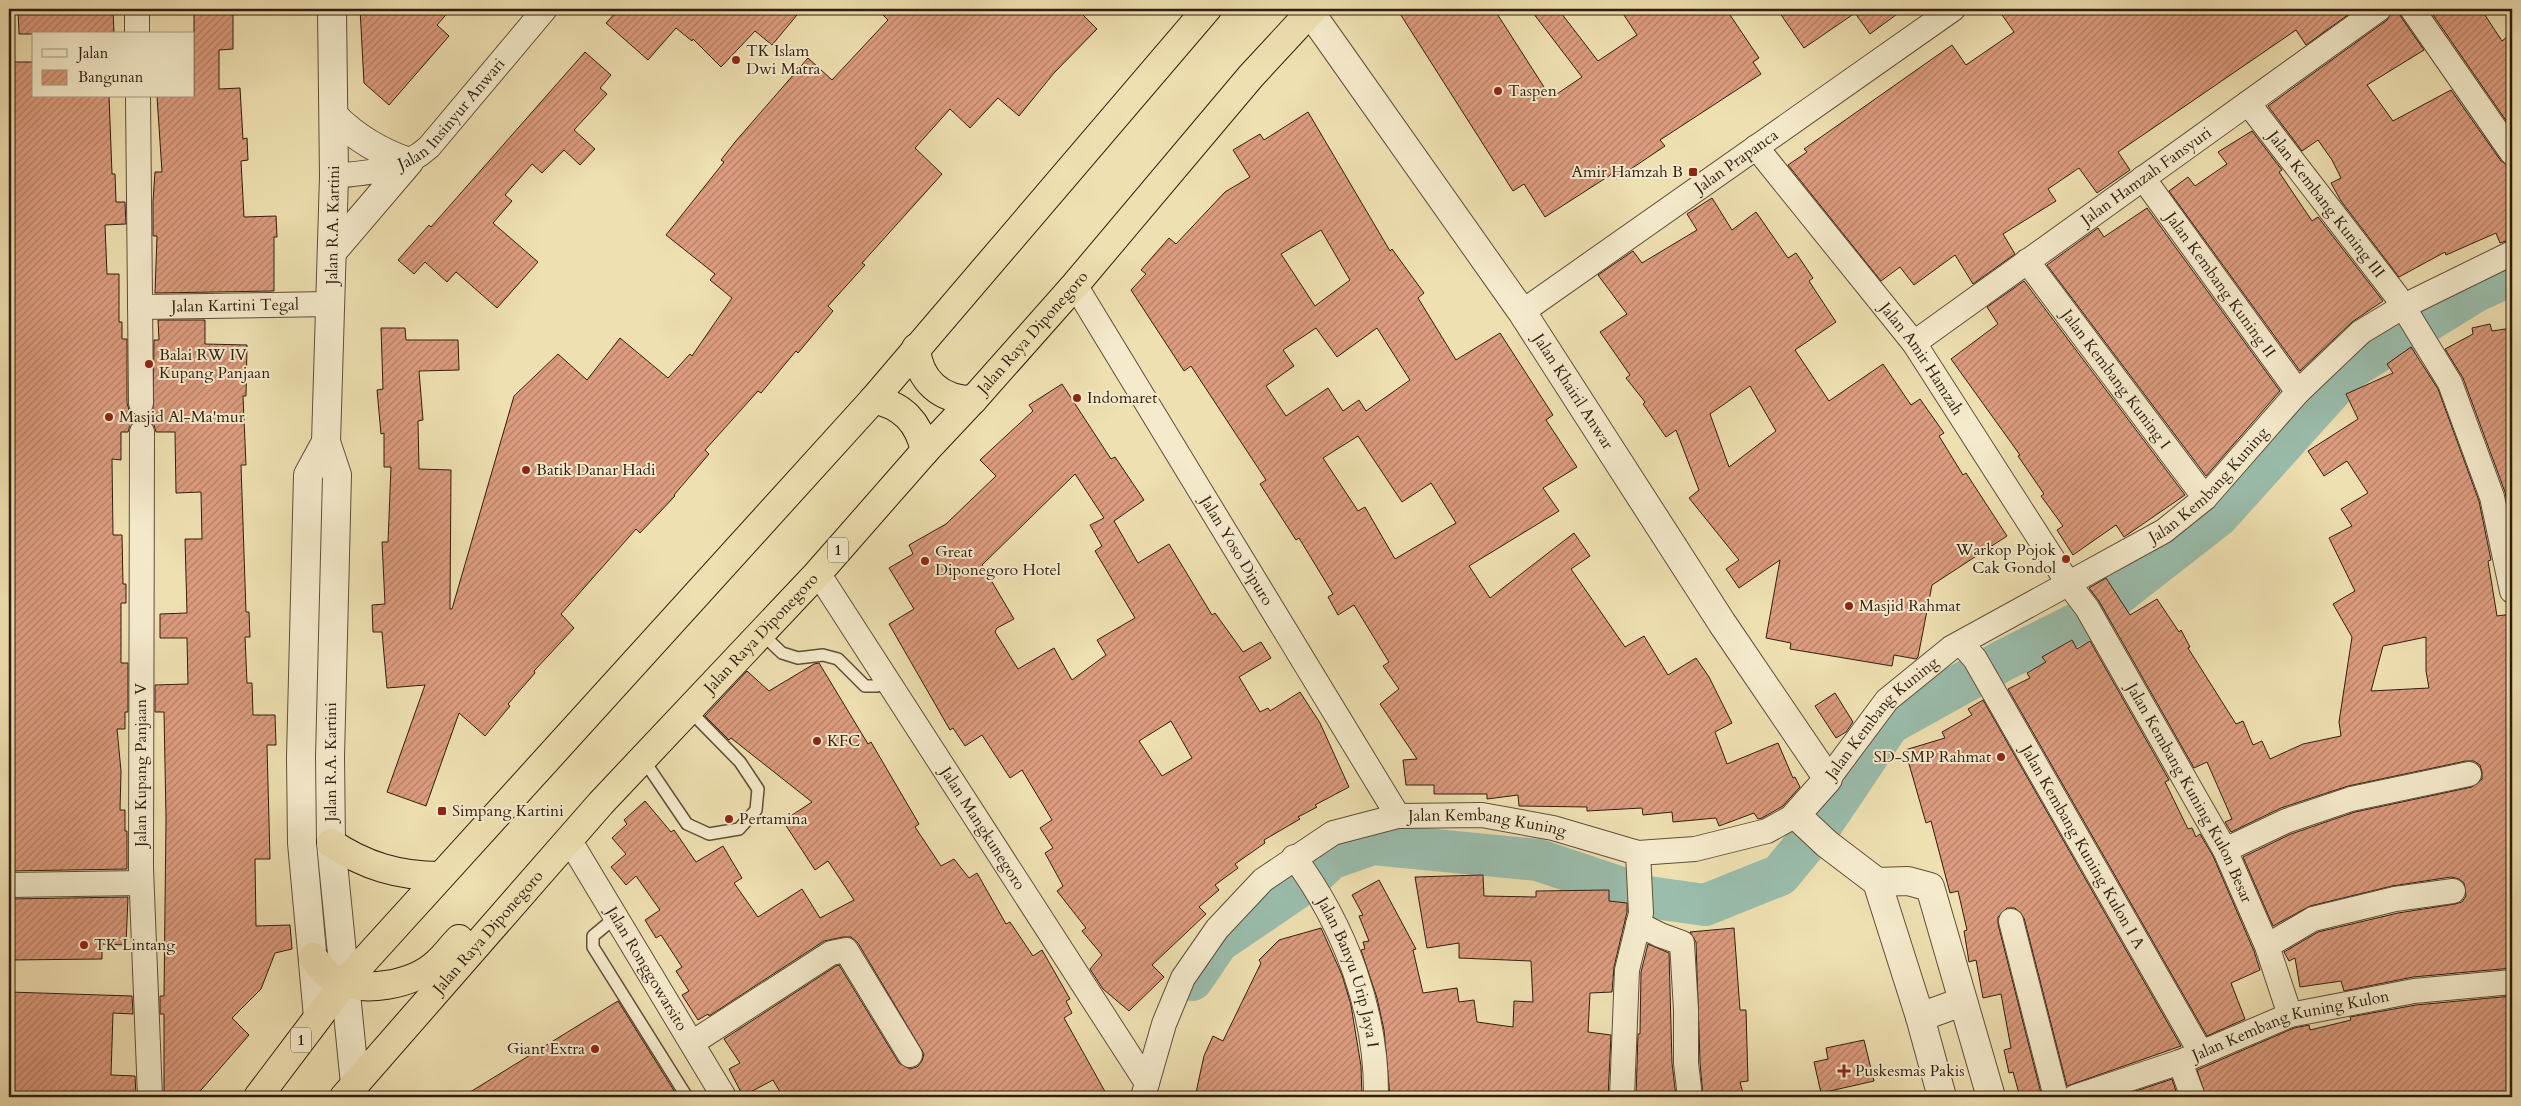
<svg xmlns="http://www.w3.org/2000/svg" width="2521" height="1106" font-family="Cardo,serif">
<style>
.lines{fill:none;stroke-linecap:round;stroke-linejoin:round}
.river{stroke:#9abdac;stroke-width:42}
.building{fill:url(#building-hatch);stroke:#301d12;fill-rule:evenodd}
.minor-tunnel{stroke:#c9b991;stroke-width:24;stroke-dasharray:24 12;stroke-linecap:butt}
.service-casing{stroke:#604e3a;stroke-width:14}
.minor-casing{stroke:#604e3a;stroke-width:26}
.tertiary-casing{stroke:#604e3a;stroke-width:30}
.trunk-casing{stroke:#301d12;stroke-width:30}
.service{stroke:#f5ebcc;stroke-width:11}
.minor{stroke:#f5ebcc;stroke-width:24}
.tertiary{stroke:#f5ebcc;stroke-width:28}
.trunk{stroke:#efe0b1;stroke-width:28}
.poi-dot{fill:#8f2418;stroke:#f5ebcc;stroke-width:2}
.labels{text-anchor:middle;dominant-baseline:central;stroke-width:4;stroke-linejoin:round;paint-order:stroke}
.shield{fill:#f5ebcc;stroke:#6b5b4a;stroke-width:1}
.shield-label{font-size:15px;font-weight:bold;fill:#301d12}
.poi-label{font-size:16px;fill:#301d12;stroke:#f5ebcc;text-anchor:start}
.street-label{font-size:16px;fill:#301d12;stroke:#f5ebcc}
</style>
<defs>
<pattern id="building-hatch" width="6" height="6" patternUnits="userSpaceOnUse" patternTransform="scale(1.25)"><rect width="6" height="6" fill="#dd9c7e"/><path d="M-1 1l2-2M0 6l6-6M5 7l2-2" fill="none" stroke="#b47f66"/></pattern>
</defs>
<rect width="100%" height="100%" fill="#efe0b1"/>
<filter id="stains"><feTurbulence type="fractalNoise" baseFrequency=".004" numOctaves="4"/><feColorMatrix values="0 0 0 0 .2 0 0 0 0 .09 0 0 0 0 .02 0 0 0 .5 -.17"/></filter>
<radialGradient id="worn" r=".72"><stop offset=".6" stop-color="#630" stop-opacity="0"/><stop offset="1" stop-color="#630" stop-opacity=".3"/></radialGradient>
<g class="lines">
<path class="river" d="M1192,980L1218,942L1306,882L1330,859L1373,844L1538,860L1648,897L1705,905L1780,875L1822,824L1889,724L2004,660L2086,619L2218,516L2351,368L2476,291L2512,275"/>
</g>
<path class="building" d="M18,9H113L114,34H19Z
M194,9H233V49L219,50V89L240,88L243,139L247,138L248,160L241,161L244,217L276,216L277,237H274V291L155,293L157,236H153V201L155,172H162L157,96H194Z
M360,9H451L437,25L449,36L389,105L364,83Z
M619,9H802L772,45L755,31L721,67L693,39L692,41L676,28L648,60L606,23Z
M877,9H1077L1097,29L1054,73L1019,116L998,98L970,128L950,109L915,148L942,174L862,263L865,265L828,306L833,311L798,353L796,351L761,393L758,391L705,450L709,454L674,495L675,496L640,533L636,529L561,614L574,628L534,671L535,673L508,704L510,706L485,736L459,713L426,806L387,792L425,685L387,688L382,632H373L372,605L385,604L382,542H388L391,467H384V433L381,434L377,390L383,389L381,328H405L406,340H458L459,370L419,371L423,420L418,421L419,469L451,470L450,609H452L514,396L558,354L587,380L620,338L668,378L690,354L692,356L732,298L710,280L715,274L666,235L724,162L721,160L735,142L808,58L832,80L888,20Z
M1397,9H1494L1551,98L1582,77L1530,9H1558L1598,61L1637,35L1620,9H1726L1759,58L1753,62L1761,74L1660,140L1665,146L1616,179L1612,174L1545,217L1524,184L1513,191Z
M1777,9H1904L1870,34L1855,13L1804,48Z
M1998,9H2356L2306,45L2296,30L2118,152L2130,170L2097,193L2079,168L2048,189L2056,201L2003,234L2015,254L1973,284L1955,255L1914,285L1900,267L1881,281L1788,165L1807,152L1804,149L1952,45L1966,65L2014,32Z
M2393,9H2398L2401,17L2424,50L2367,85L2393,121L2451,90L2501,161L2512,167V239L2500,243L2496,233L2446,255L2445,252L2399,277L2341,201L2331,183L2341,178L2332,160L2318,140L2302,151L2268,106L2387,20Z
M2429,9H2481L2502,41L2512,33V119L2507,122Z
M585,52L611,75L600,88L607,94L574,130L595,149L580,165L564,150L542,173L532,164L505,195L512,201L493,223L538,262L497,308L456,272L447,282L425,262L414,274L398,260L429,225L431,227Z
M10,62H34V96H109L112,174H115L116,202H125L126,224L105,225L107,274H119V322H122V339H127V403L129,410L135,415L142,417L148,415L153,409L154,340H159L158,320H205V344L247,345L246,396H243L246,465H241L246,612H249L250,637H245L247,683H252L253,715H275L276,745H267L270,859H255L256,926L290,925L292,949L275,953L261,989L232,1018L249,1035L195,1097L164,1096V1014H160V996H164L166,818L164,712H155V685L188,684L187,638H160V614L187,613L185,539H202L201,492L176,493L175,432H156L154,425L148,420H136L130,425L128,432H121V460L112,459L113,535H122L123,584H126V603H121V663H128V712H125V729H117L121,771L120,810H125V831H127V869L9,871V440H11V359H9Z
M1308,112L1390,251L1392,249L1424,293L1418,298L1456,360L1500,333L1553,415L1546,420L1577,467L1543,488L1559,511L1469,566L1490,598L1574,533L1590,556L1571,569L1625,647L1644,636L1668,675L1696,658L1709,677L1732,723L1715,732L1727,764L1778,743L1793,778L1795,777L1800,787L1783,806L1762,818L1758,819L1754,813L1719,826L1716,818L1673,822L1672,812L1643,815L1642,808L1587,811V807L1519,806L1518,795L1487,799V794H1434V785H1406L1403,760L1417,759L1380,704L1399,689L1383,666L1389,662L1354,605L1338,615L1328,597L1333,594L1299,538L1296,540L1260,484L1266,480L1191,366L1184,371L1131,290L1146,274L1141,270L1169,238L1176,244L1225,192L1250,177L1233,150L1260,134L1264,140ZM1321,230L1350,280L1315,306L1281,254ZM1316,328L1337,357L1377,328L1410,380L1366,411L1359,400L1343,411L1328,388L1286,416L1266,386L1294,366L1283,350ZM1358,436L1402,502L1431,483L1456,523L1395,559L1365,507L1358,511L1323,458Z
M2252,131L2282,170L2279,172L2312,221L2318,217L2383,301L2352,322L2300,371L2169,191L2188,177L2195,186L2227,164L2218,152Z
M1712,198L1732,230L1756,212L1788,258L1796,253L1813,278L1809,281L1836,322L1795,350L1829,401L1883,364L1911,405L1920,399L1944,433L1939,436L1963,475L1966,473L2007,536L1932,585L1918,657L1916,659L1894,655L1892,666L1790,649L1791,643L1766,638L1780,560L1739,588L1726,569L1739,560L1689,498L1699,490L1676,430L1666,437L1643,404L1645,402L1626,378L1630,375L1600,332L1627,314L1598,275L1633,251L1642,263L1697,230L1687,214ZM1750,386L1776,431L1729,467L1710,414Z
M2147,208L2280,391L2206,476L2047,265L2098,228L2104,237Z
M2024,281L2185,495L2124,537L2116,525L2073,555L2057,530L2063,526L2041,496L2044,494L2018,456L2020,455L1951,359L1998,324L1987,307Z
M2490,324L2492,331L2512,328V526L2505,492L2463,378L2445,349L2473,334L2472,328Z
M2411,347L2438,389L2479,501L2491,560L2488,561L2497,616L2512,614V968L2413,977L2344,991L2341,981L2300,987L2295,958L2289,961L2284,952L2318,932L2398,913L2455,904L2462,902L2466,896L2464,883L2459,879L2451,877L2392,886L2310,906L2273,926L2243,857L2291,834L2355,812L2472,787L2482,779V772L2480,765L2474,761H2466L2348,786L2281,808L2231,832L2225,822L2232,819L2207,762L2194,768L2099,601L2089,588L2106,578L2130,615L2157,599L2179,632L2181,630L2190,647L2188,648L2236,724L2243,721L2253,745L2262,741L2270,759L2303,744L2341,736L2339,722L2352,637L2333,604L2355,591L2329,538L2352,526L2341,509L2368,493L2347,461L2324,476L2308,451L2358,419L2346,394L2393,373L2387,364ZM2426,637V671L2429,688L2371,691L2383,646Z
M1062,384L1111,459L1115,457L1144,500L1114,521L1138,563L1169,544L1212,615L1215,613L1243,652L1261,642L1271,658L1239,677L1260,712L1268,708L1270,711L1300,692L1320,723L1349,787L1315,805L1317,807L1298,817L1300,819L1264,840L1265,843L1235,864L1238,868L1215,885L1219,890L1199,907L1206,914L1152,965L1164,977L1129,1011L1103,989L1090,969L1102,955L1082,931L1086,928L1057,891L1063,886L1045,853L1053,848L1040,828L1052,820L1022,770L1010,778L982,735L965,746L953,728L950,730L889,624L914,609L889,568L913,554L909,545L946,524L996,476L980,460L1033,411L1029,405ZM1075,474L1104,518L1090,525L1102,546L1095,551L1135,618L1097,640L1106,655L1072,680L1054,648L1018,669L995,632L997,628L1014,619L982,565ZM1171,721L1192,758L1162,776L1139,741Z
M2072,640L2077,649L2090,641L2169,780L2165,782L2188,829L2192,828L2196,837L2200,834L2213,856L2254,951L2260,970L2231,983L2245,1019L2207,1036L2008,689L2030,678L2027,673L2046,662L2042,657Z
M819,663L868,744L871,742L919,824L915,827L941,866L954,859L969,878L977,873L1006,924L1010,922L1033,956L1042,950L1070,999L1066,1001L1072,1013L1064,1018L1108,1097H984L981,1091L967,1097H783L773,1080L743,1096L729,1069L740,1063L724,1039L836,966L839,965L899,1063L910,1069L917,1067L922,1061L924,1054L858,943L851,937H843L824,941L709,1016L708,1014L698,1020L682,995L689,991L676,971L682,967L661,935L656,938L645,920L660,910L636,876L626,885L611,867L626,854L612,838L627,824L624,820L645,801L671,832L674,830L696,862L723,846L742,878L734,883L758,917L802,889L820,918L854,900L828,861L815,870L783,821L812,802L731,738L729,740L705,716L747,671L769,691L814,664Z
M1835,693L1853,722L1846,732L1836,738L1815,706Z
M1983,700L2181,1046L2067,1086L2024,918L2015,908H2007L1998,917V924L2042,1097H2020L2013,1072L2009,1073L2004,1050L2011,1048L2001,994L1983,998L1976,960L1969,962L1964,931L1967,930L1958,891L1950,893L1931,821L1926,823L1905,750L1945,738L1942,732L1972,715L1968,709Z
M1483,875L1484,896L1536,897V891L1609,890V901L1627,903V912L1614,967L1612,992L1590,993L1588,1032L1611,1035L1608,1097H1390L1384,1030L1377,998L1361,950L1365,949L1363,942L1369,941L1359,916L1363,915L1352,895L1379,880L1416,949L1413,950L1423,993L1457,988L1459,1002L1474,1000L1477,1022L1513,1027L1514,1001L1533,1002L1531,961L1459,958V943L1427,948L1415,877Z
M128,897L126,945L102,944V959L9,960V899Z
M1321,928L1342,975L1351,1005L1361,1066L1362,1097H1195L1204,1056L1213,1036L1223,1041L1261,963L1259,960L1279,940Z
M1734,928L1740,1010H1746L1748,1081L1740,1082L1744,1097H1703L1700,1062L1696,942L1690,932Z
M1648,944L1669,953L1672,1063L1676,1097H1636L1638,1034H1640L1641,972Z
M9,992L132,996L133,1014L113,1013L111,1075L135,1076L136,1096L46,1093V1097H12V1095H9Z
M2512,996V1097H2206L2197,1070L2294,1028L2309,1025L2310,1030L2351,1020L2350,1017L2416,1005Z
M618,1001L678,1097H462Z
M1864,1040L1874,1081L1821,1093L1814,1062L1828,1059L1826,1048Z
M2172,1079L2178,1097H2118Z"/>
<g class="lines">
<path class="minor-tunnel" d="M141,403L142,432"/>
<g class="service-casing">
<path id="service" d="M761,633L782,653L798,658L823,655L838,659L865,686H877L888,680
M643,759L687,824L709,834L739,829L756,810L758,789L740,762L689,710
M617,916L593,936V947L687,1097"/>
</g>
<g class="minor-casing">
<g id="minor">
<path d="M137,9V34"/>
<path d="M2412,9L2512,153"/>
<path d="M138,96L141,403"/>
<path id="s1" d="M2248,103L2396,295L2450,383L2492,497L2512,591"/>
<path id="s2" d="M1756,147L1914,343L2068,583L2087,608L2225,850L2267,946L2290,1015"/>
<path id="s3" d="M334,176C367,173 403,171 429,147L545,9"/>
<path id="s4" d="M2143,178L2298,392"/>
<path id="s5" d="M2027,261L2205,498"/>
<path id="s6" d="M1075,285L1398,816"/>
<path id="s7" d="M140,307L331,304"/>
<path id="s8" d="M1522,312L1953,9"/>
<path id="s9" d="M1914,343L2379,9"/>
<path d="M142,432L141,868L150,1097"/>
<path id="s10" d="M818,573L1147,1083"/>
<path id="s11" d="M1961,643L1975,659L2201,1053"/>
<path id="s12" d="M1828,779L1887,700L1951,648L2164,531L2205,498L2298,392L2361,332L2404,306L2512,253"/>
<path id="s13" d="M570,841L724,1097"/>
<path d="M2225,850L2286,821L2351,799L2469,774"/>
<path id="s14" d="M1294,857C1345,926 1377,1011 1376,1097"/>
<path d="M9,885L141,883"/>
<path d="M2011,921L2056,1097"/>
<path d="M1638,924L1660,935L1682,943L1686,1010V1063L1690,1097"/>
<path d="M2267,946L2313,919L2395,899L2453,891"/>
<path d="M692,1043L831,953L846,950L910,1055"/>
<path d="M2180,1062L2193,1097"/>
<path id="s15" d="M1143,1097L1164,1024L1183,978L1217,929L1263,880L1333,833L1398,816L1482,815L1553,828L1638,853L1695,849L1767,831L1796,815"/>
<path d="M1622,1097L1627,970L1641,913L1638,853"/>
<path id="s16" d="M2075,1097L2180,1062L2290,1015L2414,991L2512,982"/>
</g>
</g>
<g class="tertiary-casing">
<g id="tertiary">
<path d="M332,9L334,176L326,442L337,475L330,757L331,843L355,1084"/>
<path id="s17" d="M1310,12L1522,312L1722,623L1828,779L1796,815L1827,844L1877,882L1920,1017L1942,1097"/>
<path d="M333,251L409,162C379,152 356,138 334,116"/>
<path d="M1877,882L1908,881L1930,887L1991,1097"/>
<path d="M318,1017L302,843L301,757L308,475L326,442"/>
<path d="M1920,1017L1962,1002"/>
</g>
</g>
<g class="trunk-casing">
<g id="trunk">
<path d="M916,348C919,381 941,400 973,400"/>
<path d="M873,400C902,404 919,423 925,451"/>
<path d="M331,843C365,866 399,876 440,876"/>
<path d="M313,957C319,964 323,972 331,977C361,995 414,985 438,962C446,955 452,946 459,939"/>
<path d="M258,1097L344,983L873,400L1207,9"/>
<path id="s18" d="M344,1097L601,803L818,573L925,451L973,400L1075,285L1251,76L1313,9"/>
</g>
</g>
<use href="#service" class="service"/>
<use href="#minor" class="minor"/>
<use href="#tertiary" class="tertiary"/>
<use href="#trunk" class="trunk"/>
</g>
<g class="poi-dot">
<circle cx="736" cy="60" r="5"/>
<circle cx="1498" cy="91" r="5"/>
<rect x="1688" y="167" width="10" height="10" rx="2.5"/>
<circle cx="149" cy="364" r="5"/>
<circle cx="1077" cy="398" r="5"/>
<circle cx="109" cy="417" r="5"/>
<circle cx="526" cy="470" r="5"/>
<circle cx="2066" cy="559" r="5"/>
<circle cx="925" cy="561" r="5"/>
<circle cx="1849" cy="606" r="5"/>
<circle cx="817" cy="741" r="5"/>
<circle cx="2001" cy="757" r="5"/>
<rect x="437" y="806" width="10" height="10" rx="2.5"/>
<circle cx="729" cy="819" r="5"/>
<circle cx="84" cy="945" r="5"/>
<circle cx="595" cy="1049" r="5"/>
<path d="M1841.5 1063.5h5v5h5v5h-5v5h-5v-5h-5v-5h5z"/>
</g>
<g class="labels">
<g class="shield">
<rect x="828" y="537.5" width="20" height="25" rx="4"/>
<rect x="291" y="1027.5" width="20" height="25" rx="4"/>
</g>
<g class="shield-label">
<text x="838" y="550">1</text>
<text x="301" y="1040">1</text>
</g>
<g class="poi-label">
<text x="746" y="51">TK Islam<tspan x="746" dy="18">Dwi Matra</tspan></text>
<text x="1508" y="91">Taspen</text>
<text x="1683" y="172" text-anchor="end">Amir Hamzah B</text>
<text x="159" y="355">Balai RW IV<tspan x="159" dy="18">Kupang Panjaan</tspan></text>
<text x="1087" y="398">Indomaret</text>
<text x="119" y="417">Masjid Al-Ma'mur</text>
<text x="536" y="470">Batik Danar Hadi</text>
<text x="2056" y="550" text-anchor="end">Warkop Pojok<tspan x="2056" dy="18">Cak Gondol</tspan></text>
<text x="935" y="552">Great<tspan x="935" dy="18">Diponegoro Hotel</tspan></text>
<text x="1859" y="606">Masjid Rahmat</text>
<text x="827" y="741">KFC</text>
<text x="1991" y="757" text-anchor="end">SD-SMP Rahmat</text>
<text x="452" y="811">Simpang Kartini</text>
<text x="739" y="819">Pertamina</text>
<text x="94" y="945">TK Lintang</text>
<text x="585" y="1049" text-anchor="end">Giant Extra</text>
<text x="1855" y="1071">Puskesmas Pakis</text>
</g>
<g class="street-label">
<text stroke="none"><textPath href="#s3" startOffset="140">Jalan Insinyur Anwari</textPath></text>
<text stroke="none"><textPath href="#s8" startOffset="262">Jalan Prapanca</textPath></text>
<text stroke="none"><textPath href="#s9" startOffset="286">Jalan Hamzah Fansyuri</textPath></text>
<text stroke="none"><textPath href="#s1" startOffset="128">Jalan Kembang Kuning III</textPath></text>
<text transform="translate(333 225) rotate(-89)">Jalan R.A. Kartini</text>
<text stroke="none"><textPath href="#s4" startOffset="132">Jalan Kembang Kuning II</textPath></text>
<text stroke="none"><textPath href="#s7" startOffset="95">Jalan Kartini Tegal</textPath></text>
<text stroke="none"><textPath href="#s18" startOffset="1029">Jalan Raya Diponegoro</textPath></text>
<text stroke="none"><textPath href="#s2" startOffset="269">Jalan Amir Hamzah</textPath></text>
<text stroke="none"><textPath href="#s5" startOffset="148">Jalan Kembang Kuning I</textPath></text>
<text stroke="none"><textPath href="#s17" startOffset="462">Jalan Khairil Anwar</textPath></text>
<text stroke="none"><textPath href="#s12" startOffset="488">Jalan Kembang Kuning</textPath></text>
<text stroke="none"><textPath href="#s6" startOffset="311">Jalan Yoso Dipuro</textPath></text>
<text stroke="none"><textPath href="#s18" startOffset="624">Jalan Raya Diponegoro</textPath></text>
<text stroke="none"><textPath href="#s12" startOffset="82">Jalan Kembang Kuning</textPath></text>
<text transform="translate(331 762) rotate(-90)">Jalan R.A. Kartini</text>
<text transform="translate(141 765) rotate(-90)">Jalan Kupang Panjaan V</text>
<text stroke="none"><textPath href="#s2" startOffset="780">Jalan Kembang Kuning Kulon Besar</textPath></text>
<text stroke="none"><textPath href="#s15" startOffset="494">Jalan Kembang Kuning</textPath></text>
<text stroke="none"><textPath href="#s10" startOffset="304">Jalan Mangkunegoro</textPath></text>
<text stroke="none"><textPath href="#s11" startOffset="238">Jalan Kembang Kuning Kulon I A</textPath></text>
<text stroke="none"><textPath href="#s18" startOffset="219">Jalan Raya Diponegoro</textPath></text>
<text stroke="none"><textPath href="#s13" startOffset="149">Jalan Ronggowarsito</textPath></text>
<text stroke="none"><textPath href="#s14" startOffset="129">Jalan Banyu Urip Jaya I</textPath></text>
<text stroke="none"><textPath href="#s16" startOffset="228">Jalan Kembang Kuning Kulon</textPath></text>
</g>
</g>
<rect width="2521" height="1106" fill="none" stroke="#efe0b1" stroke-width="30"/>
<rect x="10" y="10" width="2501" height="1086" fill="none" stroke="#301d12" stroke-width="2.5"/>
<rect x="15" y="15" width="2491" height="1076" fill="none" stroke="#301d12"/>
<rect x="32" y="32" width="162" height="65" fill="#f5ebcc" stroke="#a69982"/>
<rect x="42" y="49" width="25" height="8" fill="#f5ebcc" stroke="#a69982"/>
<text x="78" y="58" font-size="15" fill="#301d12">Jalan</text>
<rect x="42" y="70" width="25" height="15" fill="url(#building-hatch)" stroke="#a69982"/>
<text x="78" y="82" font-size="15" fill="#301d12">Bangunan</text>
<rect width="100%" height="100%" filter="url(#stains)"/>
<rect width="100%" height="100%" fill="url(#worn)"/>
</svg>
